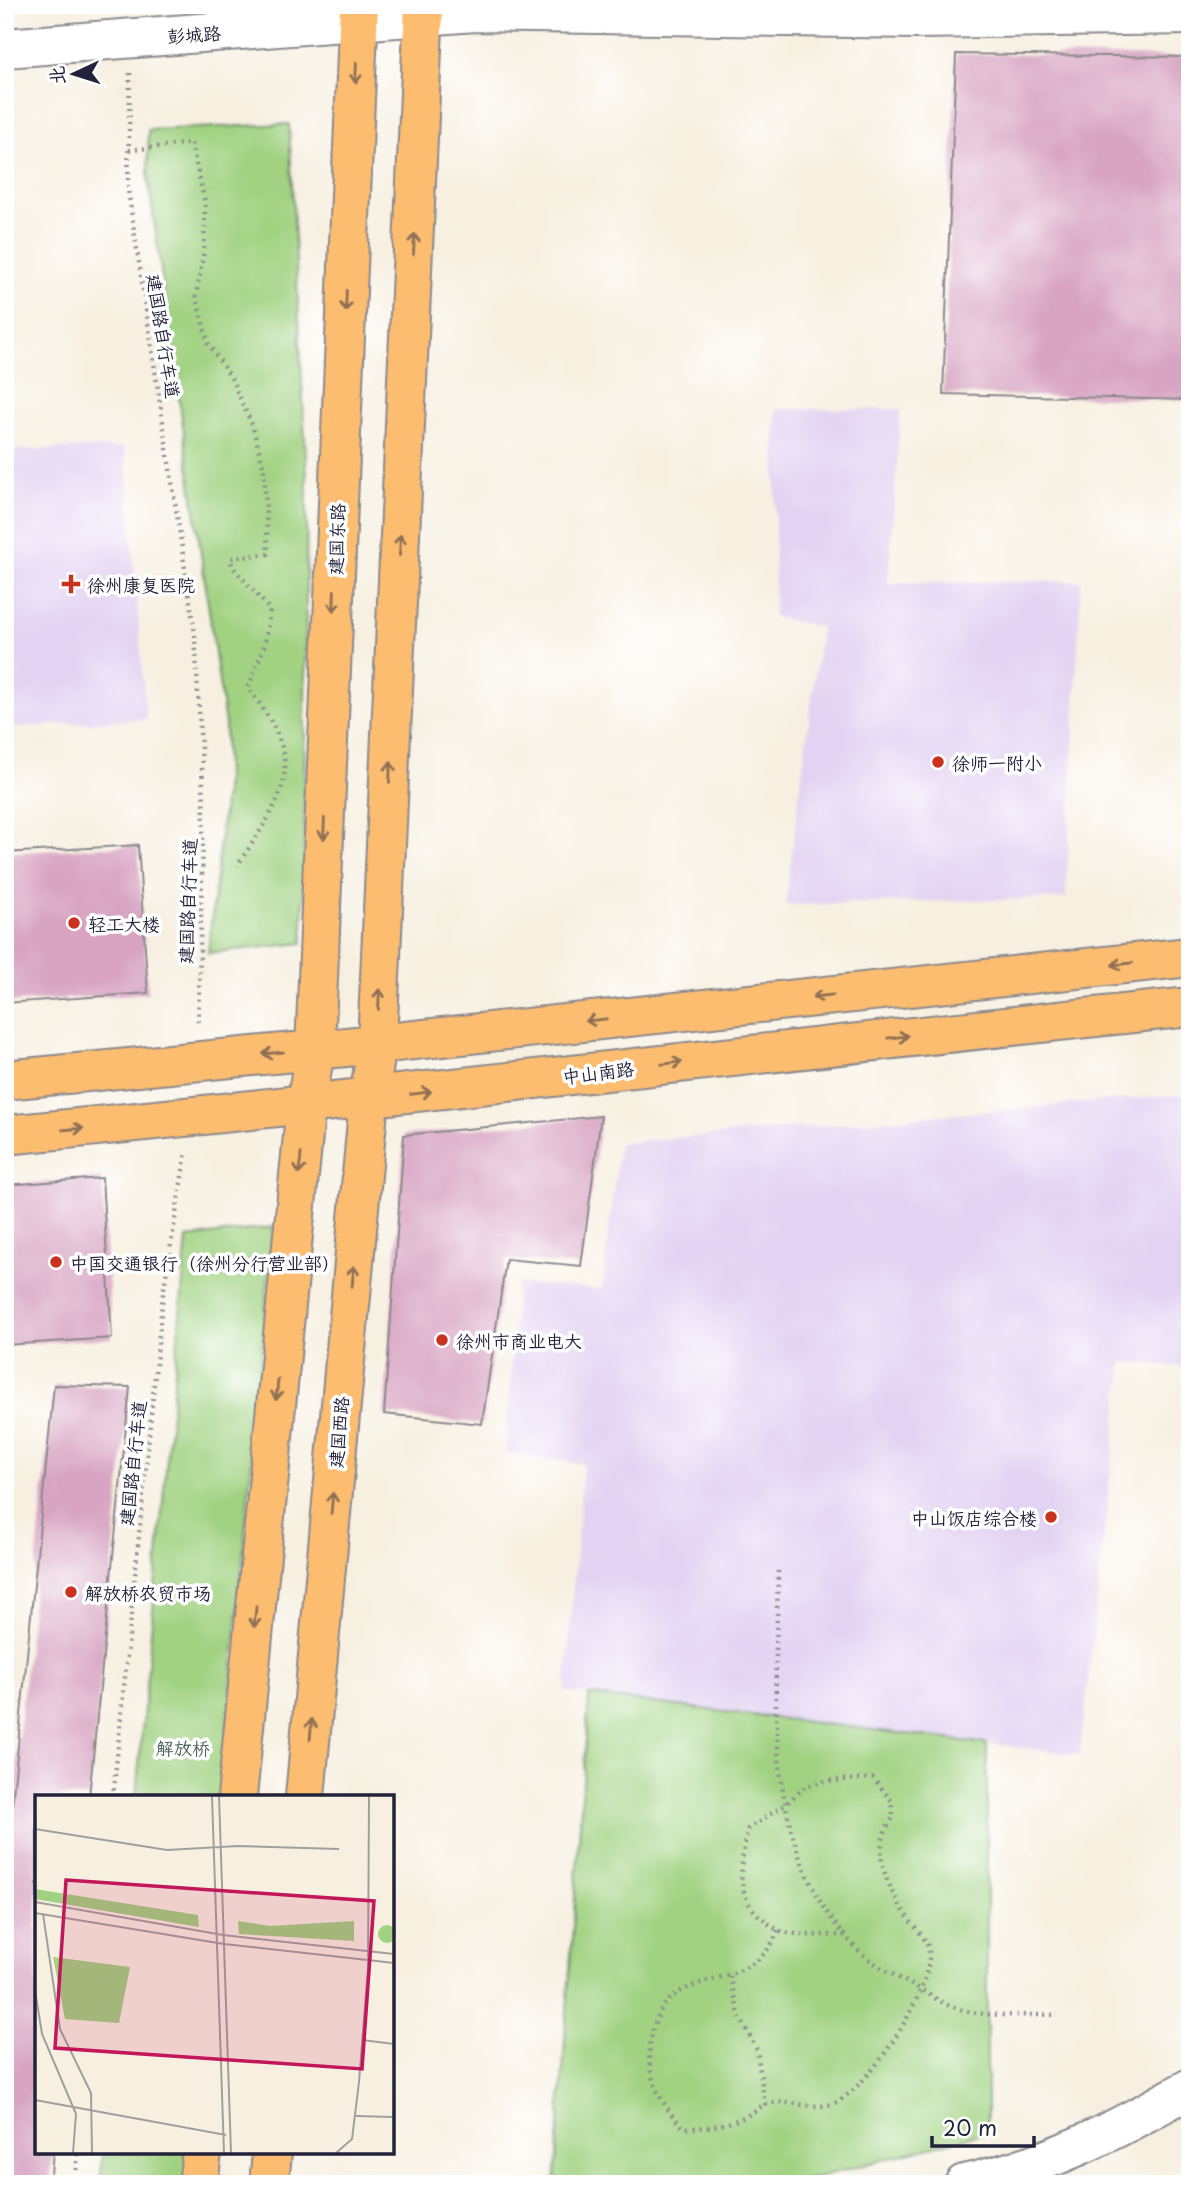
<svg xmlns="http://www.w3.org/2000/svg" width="1195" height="2189" font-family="'Playpen Sans','LXGW WenKai TC',sans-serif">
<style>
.built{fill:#e3d3f2}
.green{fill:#a0d281;stroke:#617a5e;stroke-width:2}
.building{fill:#d8a4c2}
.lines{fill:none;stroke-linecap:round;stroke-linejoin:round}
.minor-casing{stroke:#8c898e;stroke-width:42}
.major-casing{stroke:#8c898e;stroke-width:42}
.path{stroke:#8c898e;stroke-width:4.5;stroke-dasharray:2 5;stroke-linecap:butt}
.minor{stroke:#fff;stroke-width:38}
.major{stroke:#fcbd6f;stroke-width:38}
.oneway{stroke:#8f7055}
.poi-dot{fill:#c8321e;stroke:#fff;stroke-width:2.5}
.labels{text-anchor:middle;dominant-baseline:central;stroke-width:7;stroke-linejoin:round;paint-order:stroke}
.street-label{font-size:18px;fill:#22223b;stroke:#fff}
.poi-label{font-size:18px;fill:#22223b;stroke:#fff;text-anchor:start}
.park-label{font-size:18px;fill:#4e6054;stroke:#fff}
.inset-road{fill:none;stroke:#a29e9f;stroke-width:2}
.view{fill:#c2185b;fill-opacity:0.15;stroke:#c2185b;stroke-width:3.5}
.inset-edge{fill:none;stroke:#22223b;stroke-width:3.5}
</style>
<rect width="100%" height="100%" fill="#fff"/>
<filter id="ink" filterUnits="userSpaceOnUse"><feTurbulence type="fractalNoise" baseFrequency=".0143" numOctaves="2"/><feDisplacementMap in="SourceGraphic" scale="14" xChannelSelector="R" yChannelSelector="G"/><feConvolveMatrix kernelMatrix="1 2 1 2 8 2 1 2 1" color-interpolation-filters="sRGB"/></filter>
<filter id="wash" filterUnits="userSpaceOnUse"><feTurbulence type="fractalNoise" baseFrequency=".00686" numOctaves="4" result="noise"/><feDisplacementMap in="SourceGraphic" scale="28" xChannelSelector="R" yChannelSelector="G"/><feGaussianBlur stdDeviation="1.57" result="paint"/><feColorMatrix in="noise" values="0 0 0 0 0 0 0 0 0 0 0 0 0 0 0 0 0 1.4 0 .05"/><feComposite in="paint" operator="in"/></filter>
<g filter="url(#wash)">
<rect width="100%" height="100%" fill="#f7f0e1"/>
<path class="built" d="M776,409H901L888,583L1081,581L1066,898L785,905L821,627L774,617Z
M125,447L146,719L5,728V450Z
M1190,1094V1367L1123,1362L1080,1755L565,1692L583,1464L505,1453L517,1284L602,1289L619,1143Z"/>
<path class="green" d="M289,124L307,480L303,943L208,953L226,783L225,724L148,178V130Z
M273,1227L221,1797H136L187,1238Z
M589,1695L987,1744V2132L792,2184H555Z
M103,2152H189L186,2184H100Z"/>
<g id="blocks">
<path class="building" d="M956,54L1190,57V400L943,394Z
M138,845L148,993L5,1003V853Z
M601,1116L581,1266L506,1259L482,1424L384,1414L404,1135Z
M102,1178L112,1338L5,1345V1185Z
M54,1385L130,1387L89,1797H37V2152H53L50,2184H5V1875Z"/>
</g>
</g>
<g filter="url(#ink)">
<use href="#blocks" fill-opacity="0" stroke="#8c898e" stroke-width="2"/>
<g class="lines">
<g class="minor-casing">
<path id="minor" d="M5,48L475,12L915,19L1190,15
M964,2184C1047,2166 1117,2130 1190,2088"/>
</g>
<g class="major-casing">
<path id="major" d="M5,1080L377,1044L1190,957
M5,1135C401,1097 795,1048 1190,1007
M237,1797L306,1105L315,1050L359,5
M305,1797L369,1099L377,1044L424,5
M198,2184L202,2152
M269,2184L272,2152"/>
</g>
<path class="path" d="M130,73L128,190L195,635L204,804L198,1025
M129,150L191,143L205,202L204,250L196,297L208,343L231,378L252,425L264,468L268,554L231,558L232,566L270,610L265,644L248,688C309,766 286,792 237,866
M778,1571C776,1695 760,1848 854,1946C872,1965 897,1977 920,1989C931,1995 941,2003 953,2007C984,2019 1025,2014 1058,2015
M113,1797L163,1294L186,1152
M778,1930C751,2005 659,1952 650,2047C646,2078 662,2106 684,2128C706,2128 726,2126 746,2116C752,2113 758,2108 764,2105C785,2098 807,2109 828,2105C866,2097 934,1988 929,1951C927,1939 916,1929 909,1919C888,1889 868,1850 893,1818L892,1801L873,1778L825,1781L805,1787L786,1804L748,1829C741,1860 733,1896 763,1919C768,1923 774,1929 781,1931C801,1937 824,1935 846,1935
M730,1976L739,2015L757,2050L765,2105
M75,2184L78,2152"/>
<use href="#minor" class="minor"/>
<use href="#major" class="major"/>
</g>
<defs><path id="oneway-shaft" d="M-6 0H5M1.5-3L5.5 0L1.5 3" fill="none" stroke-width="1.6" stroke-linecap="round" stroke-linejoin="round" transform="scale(1.75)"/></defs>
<g class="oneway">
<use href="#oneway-shaft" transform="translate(356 73) rotate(92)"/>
<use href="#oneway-shaft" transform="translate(414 244) rotate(-87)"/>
<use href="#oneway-shaft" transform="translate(346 301) rotate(92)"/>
<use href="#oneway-shaft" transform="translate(400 545) rotate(-87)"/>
<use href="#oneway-shaft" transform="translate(334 601) rotate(92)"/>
<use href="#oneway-shaft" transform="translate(390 772) rotate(-87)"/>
<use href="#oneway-shaft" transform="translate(324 829) rotate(92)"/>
<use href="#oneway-shaft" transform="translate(1122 964) rotate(174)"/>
<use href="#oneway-shaft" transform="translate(823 996) rotate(174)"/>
<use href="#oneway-shaft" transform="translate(379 999) rotate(-87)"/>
<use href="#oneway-shaft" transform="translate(596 1020) rotate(174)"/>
<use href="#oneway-shaft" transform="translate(898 1037) rotate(-6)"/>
<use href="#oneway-shaft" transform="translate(273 1053) rotate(175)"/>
<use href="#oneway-shaft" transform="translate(672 1063) rotate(-7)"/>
<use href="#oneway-shaft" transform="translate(421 1093) rotate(-7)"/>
<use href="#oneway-shaft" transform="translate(73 1129) rotate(-5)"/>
<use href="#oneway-shaft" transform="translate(300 1164) rotate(96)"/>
<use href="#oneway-shaft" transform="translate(353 1276) rotate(-85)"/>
<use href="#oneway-shaft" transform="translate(277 1390) rotate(96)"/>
<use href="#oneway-shaft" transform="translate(332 1503) rotate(-85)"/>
<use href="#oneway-shaft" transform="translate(255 1617) rotate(96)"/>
<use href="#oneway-shaft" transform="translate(311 1729) rotate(-85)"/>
</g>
</g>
<g class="poi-dot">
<path d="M67.5 573.5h7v7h7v7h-7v7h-7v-7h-7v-7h7z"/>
<circle cx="938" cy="762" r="7"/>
<circle cx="74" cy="923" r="7"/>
<circle cx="56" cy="1262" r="7"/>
<circle cx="442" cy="1340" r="7"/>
<circle cx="1051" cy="1517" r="7"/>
<circle cx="71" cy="1592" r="7"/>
</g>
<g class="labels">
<g class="street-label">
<text transform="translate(194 34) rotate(-4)">彭城路</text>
<text transform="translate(164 336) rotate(81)">建国路自行车道</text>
<text transform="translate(336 539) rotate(-88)">建国东路</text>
<text transform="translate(187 901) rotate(-88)">建国路自行车道</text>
<text transform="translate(598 1072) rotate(-7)">中山南路</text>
<text transform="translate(338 1432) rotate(-85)">建国西路</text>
<text transform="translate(132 1463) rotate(-84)">建国路自行车道</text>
</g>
<g class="poi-label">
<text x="87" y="584">徐州康复医院</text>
<text x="952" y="762">徐师一附小</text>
<text x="88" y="923">轻工大楼</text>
<text x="70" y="1262">中国交通银行（徐州分行营业部）</text>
<text x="456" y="1340">徐州市商业电大</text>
<text x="1037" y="1517" text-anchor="end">中山饭店综合楼</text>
<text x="85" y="1592">解放桥农贸市场</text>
</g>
<g class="park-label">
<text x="183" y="1747">解放桥</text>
</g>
</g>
<g transform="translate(35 1795)">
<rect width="359" height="359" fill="#f7f0e1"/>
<path d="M0,94L163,120L164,132L0,104ZM203,126L235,131L319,126V146L204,139ZM343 139a9 9 0 1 1 18 0a9 9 0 1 1-18 0ZM18,162L95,172L84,228L30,224Z" fill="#a0d281"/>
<path class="inset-road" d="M177,1L189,358M184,1L196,358M0,34L132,55L203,51L304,54M0,107L188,140L359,159M0,118L189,149L359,168M8,119L25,234L56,298L57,358M0,195L7,239L41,319L38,358M327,245L359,249M0,305L191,340M321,321L359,322M301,358L317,344L324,287L333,173L334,1"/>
<path class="view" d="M31,85L339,106L327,274L20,253Z"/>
<rect width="359" height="359" class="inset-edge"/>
</g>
<rect width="1195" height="2189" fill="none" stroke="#fff" stroke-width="28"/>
<g transform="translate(74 74) rotate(266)" stroke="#ffffff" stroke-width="5" paint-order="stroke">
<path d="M0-5L12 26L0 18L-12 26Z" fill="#22223b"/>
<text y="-10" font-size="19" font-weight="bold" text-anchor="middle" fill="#22223b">北</text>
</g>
<path d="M932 2136v10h102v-10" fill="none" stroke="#22223b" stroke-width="3.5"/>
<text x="943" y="2136" font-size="21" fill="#22223b" stroke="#ffffff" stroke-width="5" paint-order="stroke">20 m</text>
</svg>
